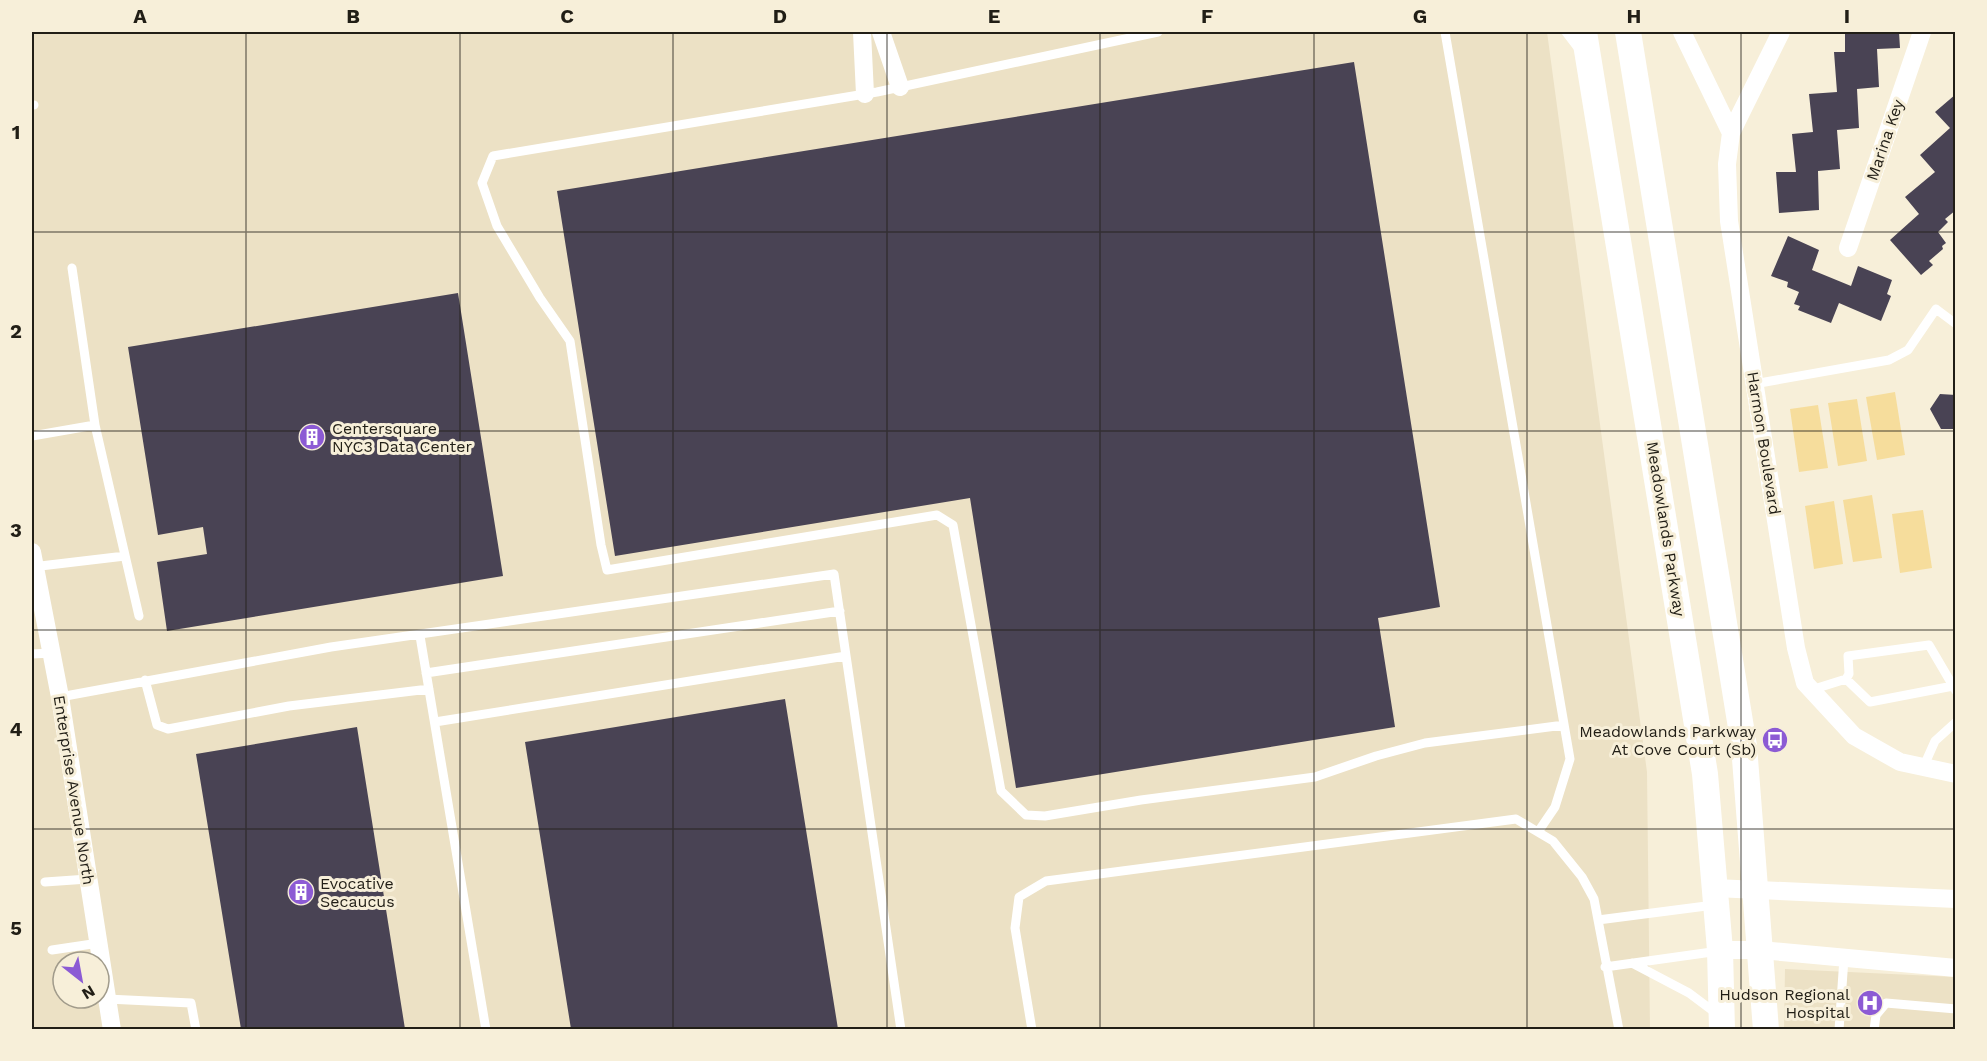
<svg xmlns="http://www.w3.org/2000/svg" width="1987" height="1061" font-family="'Work Sans',sans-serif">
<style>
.built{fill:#ece1c5;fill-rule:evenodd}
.pitch{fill:#f6dd9c}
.building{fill:#494354}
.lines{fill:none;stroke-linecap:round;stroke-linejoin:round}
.service{stroke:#fff;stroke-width:9}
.minor{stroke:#fff;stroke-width:18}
.secondary{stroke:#fff;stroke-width:26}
.grid{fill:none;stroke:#211e16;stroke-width:1.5;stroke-opacity:0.55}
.labels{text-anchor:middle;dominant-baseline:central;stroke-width:6;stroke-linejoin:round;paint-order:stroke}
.street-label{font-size:16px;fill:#211e16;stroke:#f7efd9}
.poi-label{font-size:16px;fill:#211e16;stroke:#f7efd9;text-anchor:start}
.neatline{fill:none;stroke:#211e16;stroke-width:2}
.grid-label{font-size:20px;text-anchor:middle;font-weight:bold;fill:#211e16}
</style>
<rect width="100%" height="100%" fill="#f7efd9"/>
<path class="built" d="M32,32H1547L1647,772L1650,1029H32ZM63,962H99V998H63Z
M1785,969L1955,977V1029L1784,1030Z"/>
<path class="pitch" d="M1895,392L1905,455L1877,460L1866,397Z
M1857,399L1867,461L1838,466L1828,403Z
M1818,405L1828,468L1799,472L1790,409Z
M1872,495L1882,558L1853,562L1843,500Z
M1834,501L1843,564L1814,569L1805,506Z
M1923,510L1932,568L1900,573L1892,514Z"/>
<path class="building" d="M1845,32H1899L1900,48L1877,49L1879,87L1857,89L1859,128L1837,130L1840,169L1818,171L1819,210L1779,213L1776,172H1796L1792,134L1813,132L1809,94L1837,92L1834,52H1845Z
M1354,62L1440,607L1378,618L1395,727L1016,788L970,498L615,556L557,191Z
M1956,94V210L1945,219L1948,222L1938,232L1946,243L1942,246L1943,249L1929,261L1933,265L1921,275L1890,240L1919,214L1905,197L1935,172L1920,155L1950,128L1935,112Z
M1788,236L1819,250L1812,270L1851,286L1858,266L1892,280L1887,294L1891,296L1881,321L1839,303L1831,323L1798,310L1800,306L1794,304L1799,292L1787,287L1788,282L1771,276Z
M458,293L503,576L167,631L157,562L207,554L203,527L158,535L128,347Z
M1940,394L1956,395V429H1941L1930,409Z
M785,699L838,1029H571L525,742Z
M357,727L405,1029H241L196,754Z"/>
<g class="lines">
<path class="service" d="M1158,32L877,92L493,156L482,183L497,226L540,298L570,341L601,545L607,570L937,515L953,525L1001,791L1026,815L1045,816L1141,800L1315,777L1376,756L1425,743L1564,725
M1445,32L1570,759L1555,807L1538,832
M1566,32L1579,49
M32,105H34
M72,268L95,425
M1754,384L1889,360L1908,350L1936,309L1956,324
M32,436L95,425L139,616
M32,567L125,556
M420,636L486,1030
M32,654L52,653
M426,673L840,611
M1846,679L1870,702L1953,686
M145,680L157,725L168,729L289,706L429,689
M1811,690L1846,679L1849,674L1848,656L1929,645L1956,691
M60,697L331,647L834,574L901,1030
M435,722L846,656
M1923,768L1935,741L1956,722
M45,882L88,879
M1598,920L1714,905
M52,950L99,943
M1632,963L1689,993L1717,1014
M1605,967L1719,951
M107,999L191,1003L196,1030
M1032,1030L1015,928L1019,897L1046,881L1516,819L1553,841L1582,877L1594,899L1619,1030
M1839,1030L1844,958
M1874,1030L1876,1015L1886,1003L1956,1009"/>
<path class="minor" d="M862,32L865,94
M881,32L900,87
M1682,32L1731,133
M1781,32L1731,133L1727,164L1729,221L1796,648L1805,683L1854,736L1900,762L1956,774
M1848,248L1922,32
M32,552L60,697L112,1030
M1715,888L1956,899
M1720,950H1760L1956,968"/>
<path class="secondary" d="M1584,32L1705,774L1720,950L1722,1030
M1628,32L1744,746L1766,1030"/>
</g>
<path class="grid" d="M246,32V1030M460,32V1030M673,32V1030M887,32V1030M1100,32V1030M1314,32V1030M1527,32V1030M1741,32V1030M32,232H1956M32,431H1956M32,630H1956M32,829H1956"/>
<defs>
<g id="building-disc" transform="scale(1.35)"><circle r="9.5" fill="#8c5bd4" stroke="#f7efd9"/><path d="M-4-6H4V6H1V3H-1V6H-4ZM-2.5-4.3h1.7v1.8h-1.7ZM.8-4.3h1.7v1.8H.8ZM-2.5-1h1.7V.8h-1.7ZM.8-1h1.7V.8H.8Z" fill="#fff"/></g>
<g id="bus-disc" transform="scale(1.35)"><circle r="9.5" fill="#8c5bd4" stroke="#f7efd9"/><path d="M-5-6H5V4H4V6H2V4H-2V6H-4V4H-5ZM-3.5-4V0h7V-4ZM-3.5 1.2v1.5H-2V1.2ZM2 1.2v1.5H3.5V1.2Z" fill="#fff"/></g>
<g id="hospital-disc" transform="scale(1.35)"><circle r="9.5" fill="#8c5bd4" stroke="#f7efd9"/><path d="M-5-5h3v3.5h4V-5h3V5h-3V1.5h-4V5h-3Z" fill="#fff"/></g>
</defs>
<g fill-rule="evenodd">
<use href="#building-disc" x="312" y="437"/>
<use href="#bus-disc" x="1775" y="740"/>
<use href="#building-disc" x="301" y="892"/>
<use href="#hospital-disc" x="1870" y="1003"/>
</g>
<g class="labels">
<g class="street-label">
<text transform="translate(1885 140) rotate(-71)">Marina Key</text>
<text transform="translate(1764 443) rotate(81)">Harmon Boulevard</text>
<text transform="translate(1666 529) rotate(81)">Meadowlands Parkway</text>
<text transform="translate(74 790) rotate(81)">Enterprise Avenue North</text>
</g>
<g class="poi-label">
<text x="332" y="428">Centersquare<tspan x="332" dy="18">NYC3 Data Center</tspan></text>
<text x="1756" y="731" text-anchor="end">Meadowlands Parkway<tspan x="1756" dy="18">At Cove Court (Sb)</tspan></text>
<text x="320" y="883">Evocative<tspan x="320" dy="18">Secaucus</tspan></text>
<text x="1850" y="994" text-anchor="end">Hudson Regional<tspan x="1850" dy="18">Hospital</tspan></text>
</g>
</g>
<rect width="1987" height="1061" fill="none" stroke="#f7efd9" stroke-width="66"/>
<g transform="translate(81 980) rotate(149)"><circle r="28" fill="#f7efd9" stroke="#a19b8b" stroke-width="1.5"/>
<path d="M0-4.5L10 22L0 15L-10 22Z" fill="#8c5bd4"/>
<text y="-9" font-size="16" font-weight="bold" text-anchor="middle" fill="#211e16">N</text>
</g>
<rect x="33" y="33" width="1921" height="995" class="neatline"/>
<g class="grid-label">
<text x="140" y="23">A</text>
<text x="353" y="23">B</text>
<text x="567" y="23">C</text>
<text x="780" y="23">D</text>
<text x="994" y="23">E</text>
<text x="1207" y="23">F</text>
<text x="1420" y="23">G</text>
<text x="1634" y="23">H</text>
<text x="1847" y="23">I</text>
<text x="16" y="139">1</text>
<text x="16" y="338">2</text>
<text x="16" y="537">3</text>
<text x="16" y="736">4</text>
<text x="16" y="935">5</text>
</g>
</svg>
